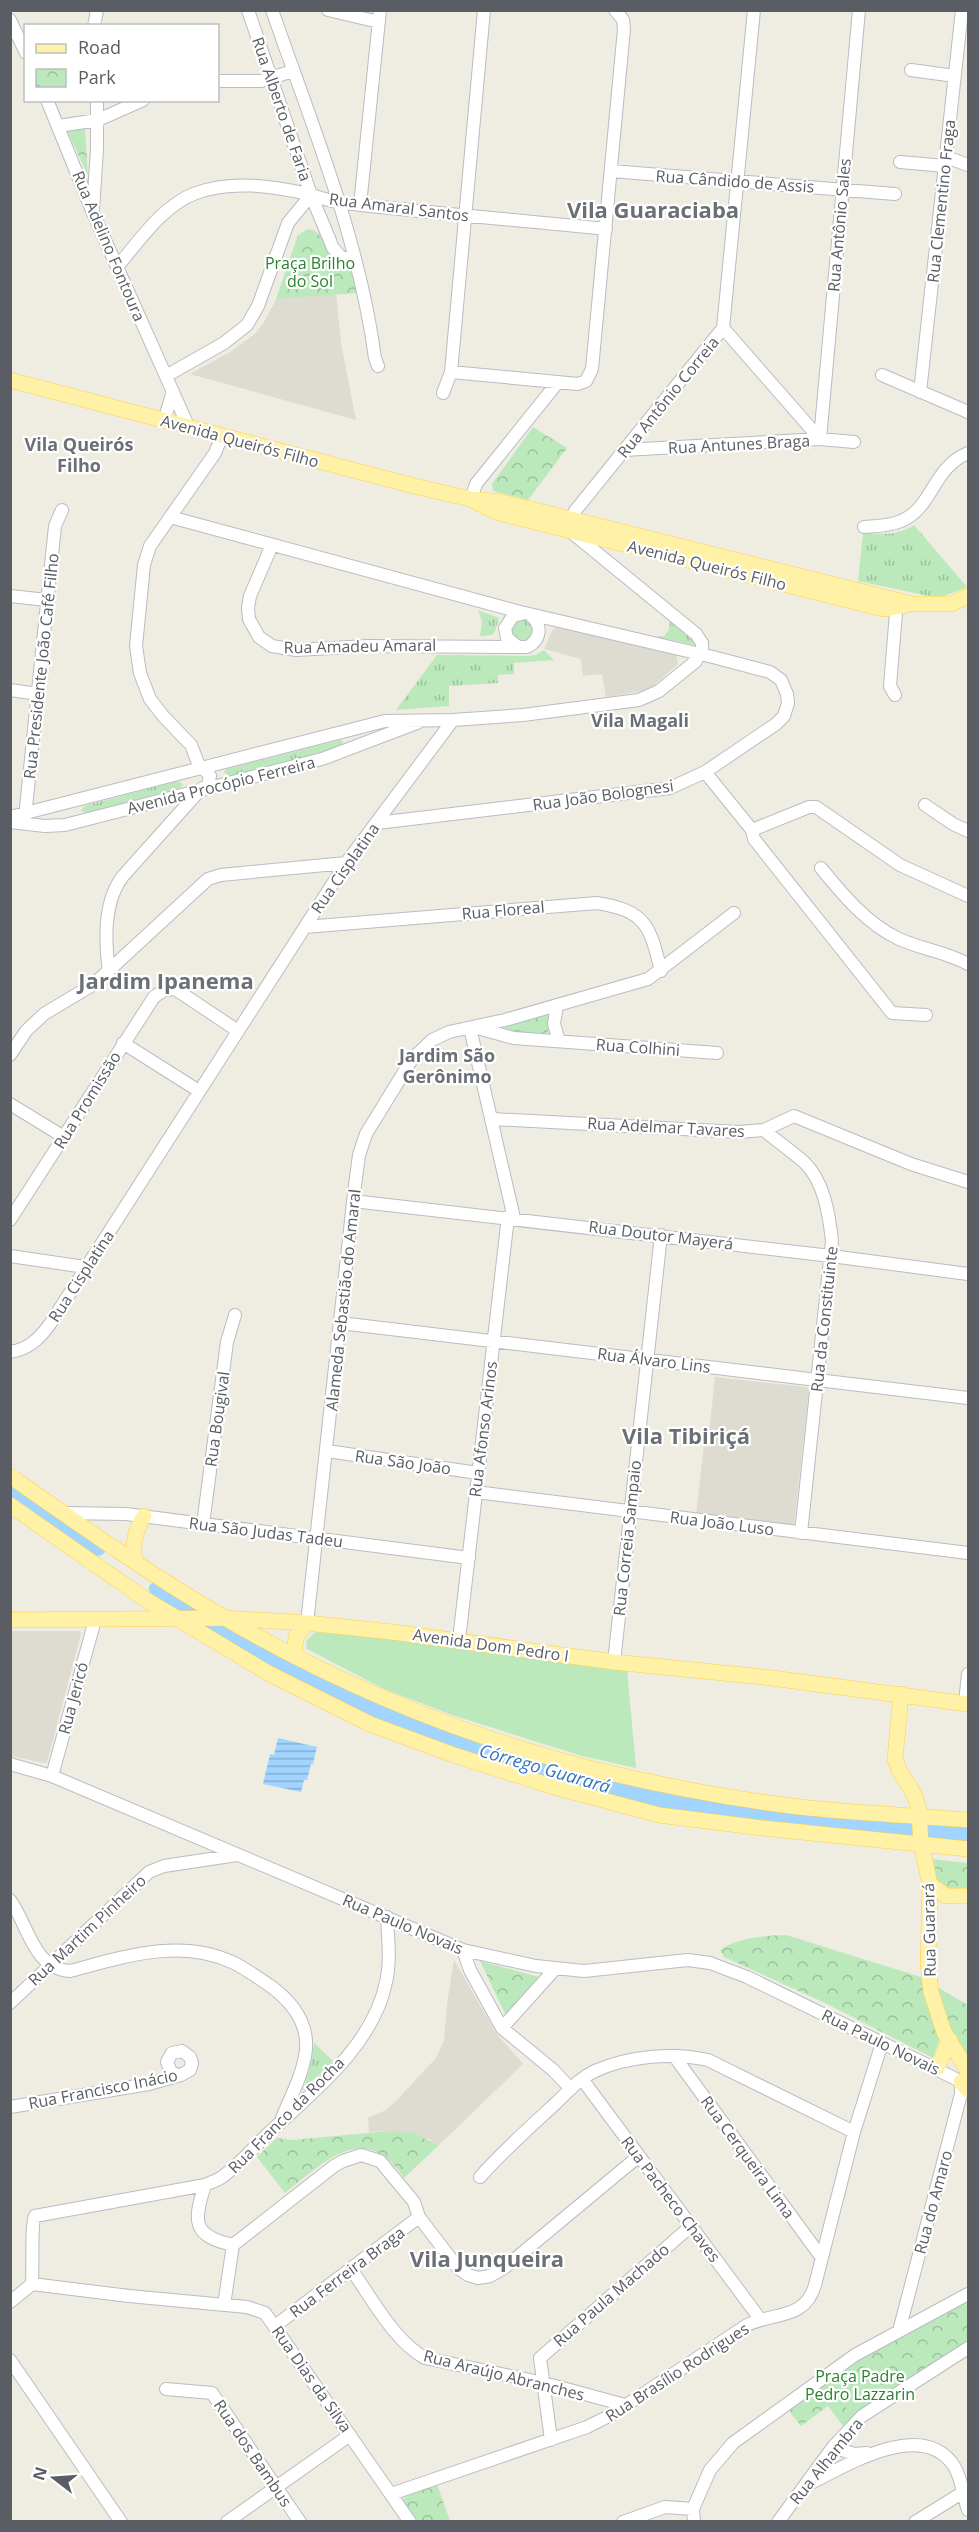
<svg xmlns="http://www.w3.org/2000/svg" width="979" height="2532" font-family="'Open Sans',sans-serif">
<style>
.education{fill:#dedbd0}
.grass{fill:url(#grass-tufts)}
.park{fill:url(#park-crowns)}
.pitch{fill:#bbe9bc}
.water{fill:url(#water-rules)}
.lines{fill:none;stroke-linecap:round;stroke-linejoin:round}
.river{stroke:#a1d4ff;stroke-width:16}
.minor-casing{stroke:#b9bcc2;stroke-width:14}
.major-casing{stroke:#ffd04a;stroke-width:16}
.minor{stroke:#fff;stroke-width:12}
.major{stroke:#fff2a6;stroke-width:15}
.labels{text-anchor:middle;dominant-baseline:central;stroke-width:4.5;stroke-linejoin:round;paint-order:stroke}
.street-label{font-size:16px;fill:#5a5e64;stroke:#fff}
.park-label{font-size:16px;fill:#2b8230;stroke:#fff}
.neighbourhood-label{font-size:18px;font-weight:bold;fill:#6b7076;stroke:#fff}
.water-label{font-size:18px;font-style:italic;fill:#3373bc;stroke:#fff}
.district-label{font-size:22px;font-weight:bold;fill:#6b7076;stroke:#fff}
</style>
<defs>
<pattern id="grass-tufts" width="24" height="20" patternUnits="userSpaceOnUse" patternTransform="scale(1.5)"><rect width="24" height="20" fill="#bbe9bc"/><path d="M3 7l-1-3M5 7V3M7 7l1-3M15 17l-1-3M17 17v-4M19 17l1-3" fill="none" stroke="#9bc09c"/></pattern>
<pattern id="park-crowns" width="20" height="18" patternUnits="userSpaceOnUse" patternTransform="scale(1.5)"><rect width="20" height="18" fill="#bbe9bc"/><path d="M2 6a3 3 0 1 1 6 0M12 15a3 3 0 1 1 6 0" fill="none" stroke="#9bc09c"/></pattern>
<pattern id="water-rules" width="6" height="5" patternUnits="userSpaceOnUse" patternTransform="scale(1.5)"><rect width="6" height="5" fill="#a1d4ff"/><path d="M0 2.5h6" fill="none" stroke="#86afd2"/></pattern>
</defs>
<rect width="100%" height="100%" fill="#efece1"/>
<path class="education" d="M336,294L341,343L356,420L190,374L230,352L256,333L266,319L276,299Z
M560,626L676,654L678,664L653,686L642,691L606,697L602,674L583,676L581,659L544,649L553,629Z
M715,1377L806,1387L809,1389L794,1526L696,1514L704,1444H708Z
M11,1631H80L81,1634L47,1762L44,1763L11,1756Z
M454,1960L496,2033L523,2064L439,2145L429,2139L389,2131L369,2132L368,2118L386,2110L396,2101L436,2058L444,2040L447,2004Z"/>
<path class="grass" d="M914,525L967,587L944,596H929L858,581L863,533C883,534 897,536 914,525Z
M478,610L499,618C494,632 498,636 480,636L482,621Z
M523,617L533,623V638L521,643L511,637L510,625Z
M670,621L694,640L695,645L657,637L664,636L669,630Z
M544,650L554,660L514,663V674L498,675V683L449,686V706L396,710L437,655L529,656L536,655Z
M340,740L343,741L342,745L321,754L229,776L224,772L226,769Z
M178,781L183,784L180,788L86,813L81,811L84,806Z
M314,2043L333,2061L303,2090L311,2063Z"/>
<path class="park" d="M85,128L88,176L67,130Z
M308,229C324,231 326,248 331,262L352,268L358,293L276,299L298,235Z
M533,427L567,448L528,500L493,491L492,484Z
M548,1013V1034L507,1031L505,1028L506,1025Z
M933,1859L968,1863V1895L938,1886Z
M786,1935L921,1977L940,2039L933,2058L825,2003L724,1957L720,1950C738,1937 765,1936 786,1935Z
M480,1961L539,1977L507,2018Z
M937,1987L968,2005V2066L946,2021Z
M389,2131L413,2133L439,2145L404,2178C364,2119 325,2162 285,2193L257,2157L277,2138L292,2140Z
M968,2301V2342L858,2414L843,2426L828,2406L801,2426L789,2411L877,2347Z
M437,2484L450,2521H417L403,2502L405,2495Z"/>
<path class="pitch" d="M315,1632L372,1637L627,1669L636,1768L582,1756L452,1715L384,1689L307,1649L306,1641Z
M874,2377L883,2390L851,2414L842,2402Z"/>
<path class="water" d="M278,1738L317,1747L313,1764H311L307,1780H304L301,1792L263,1784L270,1754L274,1755Z"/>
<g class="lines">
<path class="river" d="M10,1487L98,1548
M157,1589C291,1677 439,1746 595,1785C717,1816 843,1824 968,1835"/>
<g class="minor-casing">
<path id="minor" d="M248,10L311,195L333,248L340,256L356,263
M272,10C312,125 359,238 375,358L378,366
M328,10L379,22
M10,20L26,53
M94,26L97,10
M911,70L955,76
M218,81H261L293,71
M47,100L93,213L189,428
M58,126L98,120L143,100
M946,157L968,165
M900,162L945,166
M611,171L895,194
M360,205L380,10
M93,209L97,149V100
M117,267C139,241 163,205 196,193C232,180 272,186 308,194C320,197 331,202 343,203C430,213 518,220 606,229
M723,328L820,439
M451,372L578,384L586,381L592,369L624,29L623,20L615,10
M882,375L968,412
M166,376L224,343L247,325L258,306L288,223L311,195
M920,392L962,10
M443,393L451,372L484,10
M164,421L173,391
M820,439L859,10
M624,450L820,439L854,442
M471,499L476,484L558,382
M170,517L524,613
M864,527C877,526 890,526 901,521C933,508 932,468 968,453
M272,545L250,596L248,608L249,619L259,637L272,646L296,650L368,646L527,647C541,640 543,625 530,615
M10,596L47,600
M10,690L38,694
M895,695L890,686L897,600
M200,768L191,745L164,717L150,699L140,673L136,646L144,565L150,546L215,453L222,436
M705,772L752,830L809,807H816L900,865L968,896
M925,805L953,824L968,831
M10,817L385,721L453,720L523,715L639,700L659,691L696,661L702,648V643L696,634L570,531L571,519L575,511L723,328L754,10
M25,817L55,526L62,510
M10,822L45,826L65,825L322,759L417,723
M377,823L670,788L705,772L776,724L784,716L788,703L787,694L781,680L770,672L713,657L525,613L513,616L505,628L507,638L518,647
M752,830L754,839L892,1013L926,1015
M821,868C843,895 867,924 899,939C921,949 946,952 968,964
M305,927L597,903C647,911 650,927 661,971
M109,972C105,941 103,902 123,876L201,789L208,785L210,776L204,769L200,768
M557,1005L554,1024L559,1041
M470,1028L514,1218
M477,1028L514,1038L717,1053
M123,1043L199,1091
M10,1055L26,1031L44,1014L94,984L208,879L221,875L346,863
M10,1104L64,1137
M492,1119L739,1132L764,1130L794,1116L911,1164L968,1182
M764,1130C777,1141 791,1151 804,1162C824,1181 829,1214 832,1241L801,1533
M353,1201L831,1256L968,1274
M10,1220L154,997L164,990L175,989L238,1031
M10,1256L85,1267
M340,1323L968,1398
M10,1352C29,1349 39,1339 50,1324L346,863L453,720
M327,1451L478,1473
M476,1492L968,1553
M63,1513L126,1514L469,1558
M203,1524L227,1342L235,1315
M307,1623L354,1193L359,1155L366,1134L412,1059L432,1040L449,1032L505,1020L648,979L734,913
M459,1640L508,1217
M614,1662L661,1235
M965,1703L968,1674
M10,1764L52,1776L463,1950L536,1966L584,1971L688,1960L710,1963L747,1977L952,2077L961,2082V2094L899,2331
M52,1776L95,1620
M10,1900C28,1924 33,1969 70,1971C123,1957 181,1937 234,1963C246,1969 257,1977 269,1985C290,2000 308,2021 306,2049C304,2072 291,2096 282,2118
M463,1950L470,1970L502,2028L553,2070L571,2089
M10,2003L149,1872L164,1866L237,1855
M502,2028L555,1969
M674,2056L822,2258
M582,2079L760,2319
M10,2107L149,2084L181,2075L190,2070L192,2063L190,2057L182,2051L172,2053L167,2062L171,2072L178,2075
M480,2177C503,2151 530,2127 556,2103C568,2092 579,2078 595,2071C628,2056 673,2052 708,2060L854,2132
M205,2185C193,2221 192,2236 233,2245L334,2166L343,2161L361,2155L380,2161L414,2202L419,2217L458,2268L468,2275L478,2278L490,2276L504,2268L639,2156
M351,2269C371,2297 394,2341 425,2358L544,2383L625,2405
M32,2284L129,2296L247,2307L265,2313L410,2522
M10,2302L32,2284C33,2271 31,2222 35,2216L205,2185L219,2179C239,2166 255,2145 273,2129C317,2089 374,2043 386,1982C391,1961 388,1939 387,1917
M224,2305L233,2245
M275,2326L419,2217
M10,2360L121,2522
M166,2389L212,2393L300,2522
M551,2440L540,2358L691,2226
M833,2447L854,2454L867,2453
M807,2485C844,2467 922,2417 954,2466C962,2479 963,2496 968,2510
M391,2494L587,2427L613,2414L747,2325C774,2312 805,2320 815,2285L854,2132L882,2043
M227,2522L350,2435
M623,2522L665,2507L693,2509
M694,2522L693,2509L710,2470L733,2443L855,2355L968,2294
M778,2522L833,2447L862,2416L968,2348
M915,2522L962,2493"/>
</g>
<g class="major-casing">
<path id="major" d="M10,380L414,486L471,499L502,502L912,604H951L968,596
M474,501L499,513L883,609L906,605
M10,1476C80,1525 149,1574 223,1617C338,1684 463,1736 593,1769C663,1786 736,1800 808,1808C861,1813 915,1816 968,1820
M10,1505L145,1599L268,1673L370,1724L454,1755L554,1787L659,1815L762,1828L968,1849
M135,1561C132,1544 135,1531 144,1516
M10,1620L223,1618L307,1623L392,1632L614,1662L764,1677L968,1704
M294,1654L296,1637L307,1623
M901,1694L895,1759L899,1770L915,1796L919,1810L921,1844L930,1884L928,1964L931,1992L944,2032L968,2071
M930,1884L946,1896H968
M937,2068L950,2040
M968,2077L961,2082L968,2090"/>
</g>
<use href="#minor" class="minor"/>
<use href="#major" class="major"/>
</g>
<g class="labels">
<g class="street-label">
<text transform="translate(282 109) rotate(71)">Rua Alberto de Faria</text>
<text transform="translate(735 181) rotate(4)">Rua Cândido de Assis</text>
<text transform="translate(941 201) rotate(-84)">Rua Clementino Fraga</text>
<text transform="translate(399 207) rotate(7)">Rua Amaral Santos</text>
<text transform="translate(839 225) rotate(-85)">Rua Antônio Sales</text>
<text transform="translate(109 246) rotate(67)">Rua Adelino Fontoura</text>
<text transform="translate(668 397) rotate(-51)">Rua Antônio Correia</text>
<text transform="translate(240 441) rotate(15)">Avenida Queirós Filho</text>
<text transform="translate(739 444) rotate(-3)">Rua Antunes Braga</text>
<text transform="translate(707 565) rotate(14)">Avenida Queirós Filho</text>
<text transform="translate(360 646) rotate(-1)">Rua Amadeu Amaral</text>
<text transform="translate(41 666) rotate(-84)">Rua Presidente João Café Filho</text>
<text transform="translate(221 785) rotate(-14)">Avenida Procópio Ferreira</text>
<text transform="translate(603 795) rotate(-8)">Rua João Bolognesi</text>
<text transform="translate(345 868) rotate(-55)">Rua Cisplatina</text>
<text transform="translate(503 910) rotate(-5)">Rua Floreal</text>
<text transform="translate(638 1047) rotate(4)">Rua Colhini</text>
<text transform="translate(87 1100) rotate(-58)">Rua Promissão</text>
<text transform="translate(666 1127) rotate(3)">Rua Adelmar Tavares</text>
<text transform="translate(661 1235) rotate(7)">Rua Doutor Mayerá</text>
<text transform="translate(81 1276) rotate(-57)">Rua Cisplatina</text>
<text transform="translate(343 1300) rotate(-84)">Alameda Sebastião do Amaral</text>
<text transform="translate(824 1319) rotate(-84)">Rua da Constituinte</text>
<text transform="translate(654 1360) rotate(7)">Rua Álvaro Lins</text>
<text transform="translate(217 1419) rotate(-82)">Rua Bougival</text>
<text transform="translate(483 1429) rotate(-83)">Rua Afonso Arinos</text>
<text transform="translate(403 1462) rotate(8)">Rua São João</text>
<text transform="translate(722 1523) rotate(7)">Rua João Luso</text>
<text transform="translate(266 1532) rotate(7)">Rua São Judas Tadeu</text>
<text transform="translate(627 1538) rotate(-84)">Rua Correia Sampaio</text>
<text transform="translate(491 1645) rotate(8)">Avenida Dom Pedro I</text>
<text transform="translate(73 1698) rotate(-75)">Rua Jericó</text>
<text transform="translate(403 1924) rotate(23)">Rua Paulo Novais</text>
<text transform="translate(87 1930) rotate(-43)">Rua Martim Pinheiro</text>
<text transform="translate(929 1930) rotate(-91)">Rua Guarará</text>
<text transform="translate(881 2042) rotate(26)">Rua Paulo Novais</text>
<text transform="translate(103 2089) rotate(-11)">Rua Francisco Inácio</text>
<text transform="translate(286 2115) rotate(-45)">Rua Franco da Rocha</text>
<text transform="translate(748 2157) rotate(54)">Rua Cerqueira Lima</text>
<text transform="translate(671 2199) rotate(53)">Rua Pacheco Chaves</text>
<text transform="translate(933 2202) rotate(-75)">Rua do Amaro</text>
<text transform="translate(347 2272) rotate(-37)">Rua Ferreira Braga</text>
<text transform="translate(611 2295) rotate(-41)">Rua Paula Machado</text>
<text transform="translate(677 2372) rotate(-33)">Rua Brasílio Rodrigues</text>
<text transform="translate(504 2375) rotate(14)">Rua Araújo Abranches</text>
<text transform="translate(312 2379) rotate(55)">Rua Dias da Silva</text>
<text transform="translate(253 2453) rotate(56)">Rua dos Bambus</text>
<text transform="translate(826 2461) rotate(-51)">Rua Alhambra</text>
</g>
<g class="park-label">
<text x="310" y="263">Praça Brilho<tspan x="310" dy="18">do Sol</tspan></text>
<text x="860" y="2376">Praça Padre<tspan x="860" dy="18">Pedro Lazzarin</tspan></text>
</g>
<g class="neighbourhood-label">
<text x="79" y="444">Vila Queirós<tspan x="79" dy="21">Filho</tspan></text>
<text x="640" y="720">Vila Magali</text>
<text x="447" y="1055">Jardim São<tspan x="447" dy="21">Gerônimo</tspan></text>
</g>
<g class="water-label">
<text transform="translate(545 1768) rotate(16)">Córrego Guarará</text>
</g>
<g class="district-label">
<text x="653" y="209">Vila Guaraciaba</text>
<text x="166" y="980">Jardim Ipanema</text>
<text x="686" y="1435">Vila Tibiriçá</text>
<text x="487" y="2258">Vila Junqueira</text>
</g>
</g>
<rect width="979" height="2532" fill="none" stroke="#5a5e64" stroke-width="24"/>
<rect x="24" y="24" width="195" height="78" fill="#ffffff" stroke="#bdbfc1" stroke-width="1.5"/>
<rect x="36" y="44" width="30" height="9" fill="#fff2a6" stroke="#bdbfc1" stroke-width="1.5"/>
<text x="78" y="54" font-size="18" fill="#5a5e64">Road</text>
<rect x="36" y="69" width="30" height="18" fill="url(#park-crowns)" stroke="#bdbfc1" stroke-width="1.5"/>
<text x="78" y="84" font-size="18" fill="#5a5e64">Park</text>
<g transform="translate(54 2478) rotate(287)" stroke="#ffffff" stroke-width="4.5" paint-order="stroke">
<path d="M0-4.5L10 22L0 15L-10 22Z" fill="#5a5e64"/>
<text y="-9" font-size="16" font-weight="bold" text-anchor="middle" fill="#5a5e64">N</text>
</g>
</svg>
